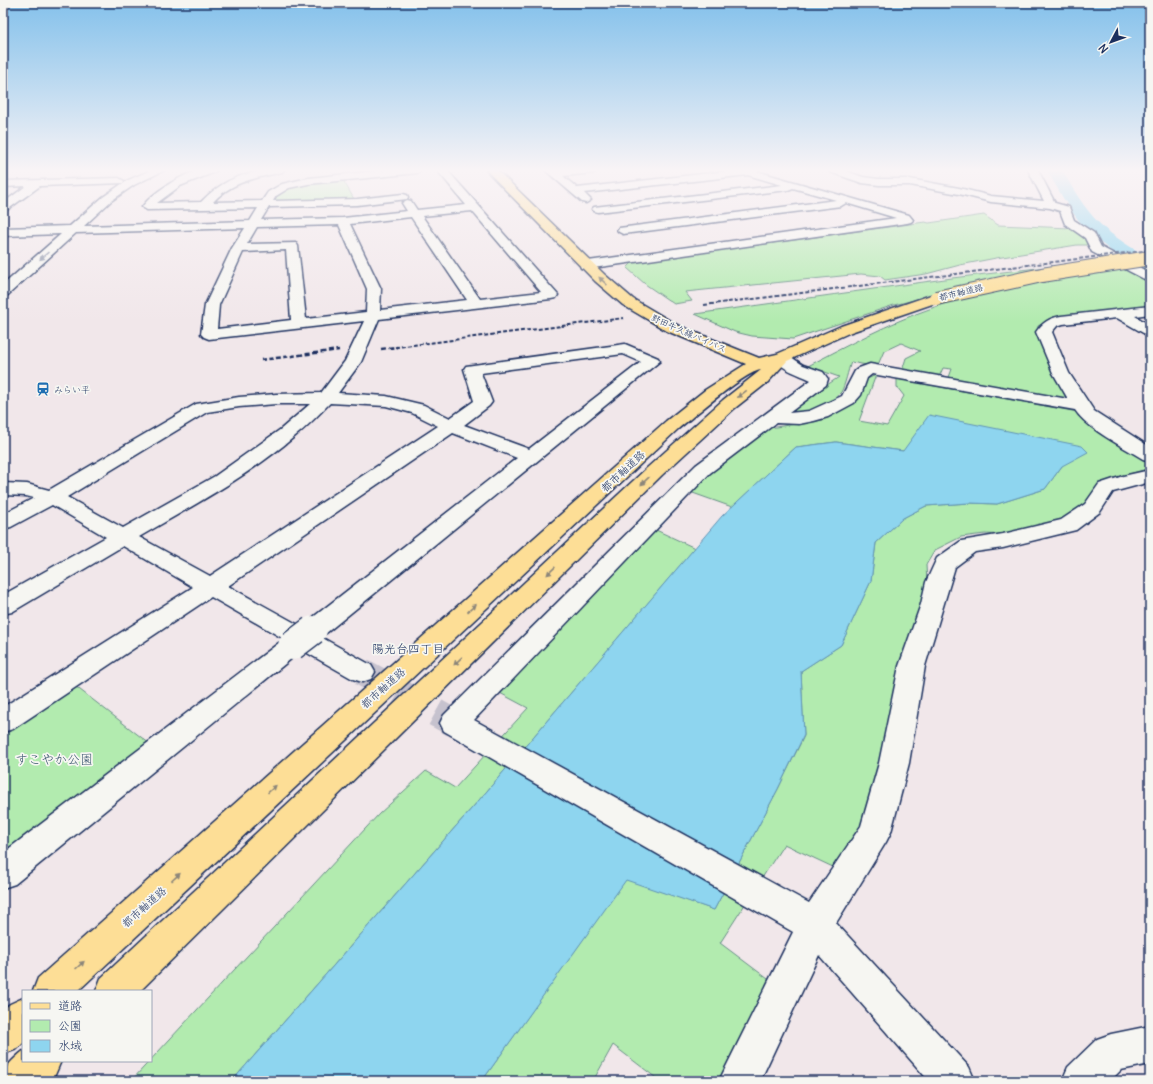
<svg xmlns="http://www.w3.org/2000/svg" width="1153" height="1084" font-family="Delius,'Klee One',sans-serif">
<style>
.green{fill:#b2ebaf;stroke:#668d86}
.water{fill:#8ed5ef;stroke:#6093b5}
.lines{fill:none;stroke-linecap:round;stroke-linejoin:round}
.river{fill:#8ed5ef;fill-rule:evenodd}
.minor-tunnel{stroke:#c6c2ce;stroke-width:28;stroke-dasharray:28 14;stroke-linecap:butt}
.minor-casing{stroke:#1b2f5e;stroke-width:3}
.major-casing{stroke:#1b2f5e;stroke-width:3}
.minor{fill:#f6f6f2;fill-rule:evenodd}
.major{fill:#fdde96;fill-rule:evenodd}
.rail-far1{stroke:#1b2f5e;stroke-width:2;stroke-dasharray:4 2;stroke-linecap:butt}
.rail{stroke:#1b2f5e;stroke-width:2.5;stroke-dasharray:5 2.5;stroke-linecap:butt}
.minor-bridge-far1-casing{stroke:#1b2f5e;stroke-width:25;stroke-linecap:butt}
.minor-bridge-casing{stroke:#1b2f5e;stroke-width:31;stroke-linecap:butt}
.major-bridge-casing{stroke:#1b2f5e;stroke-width:16;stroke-linecap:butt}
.minor-bridge-far1{stroke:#f6f6f2;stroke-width:22}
.minor-bridge{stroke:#f6f6f2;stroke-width:28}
.major-bridge{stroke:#fdde96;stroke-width:14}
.oneway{fill:#8892a8}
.oneway2{fill:#8c867a}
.labels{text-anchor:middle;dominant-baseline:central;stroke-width:3.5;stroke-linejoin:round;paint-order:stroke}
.far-street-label{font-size:9px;fill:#1b2f5e;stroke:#f6f6f2}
.far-poi-label{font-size:9px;fill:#1b2f5e;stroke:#f6f6f2;text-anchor:start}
.street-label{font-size:11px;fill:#1b2f5e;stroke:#f6f6f2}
.neighbourhood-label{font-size:12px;fill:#1b2f5e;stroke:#f6f6f2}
.near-park-label{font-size:13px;fill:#39556e;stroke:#f6f6f2}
</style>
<rect width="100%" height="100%" fill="#f1e7ea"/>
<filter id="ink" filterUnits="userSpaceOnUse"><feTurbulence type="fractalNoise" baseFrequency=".025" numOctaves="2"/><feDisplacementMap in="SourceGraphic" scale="8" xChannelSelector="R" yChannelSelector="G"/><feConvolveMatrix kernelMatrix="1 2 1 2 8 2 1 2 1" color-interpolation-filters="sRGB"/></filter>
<g filter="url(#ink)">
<path class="green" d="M343,180L354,199L270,201L283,190L298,184Z
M984,215L998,225L1071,228L1085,239L1088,245H1077L996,258L960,265L926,274L885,280L880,276L861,274L685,292L692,301L674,304L645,284L627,268L633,262L925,222L929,223Z
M1105,260L930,296L894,305L793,339L752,336L735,332L695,314L952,278Z
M1125,268L1150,280V307C1119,310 1062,311 1038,326L1037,333L1068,396L1060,399L948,380L952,369L943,368L939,377L902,371L906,358L920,351L901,343L884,351L877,367L851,362C848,370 845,386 841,392C834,402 800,419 791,409L839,377L808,366C848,345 889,323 932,308C993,285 1061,279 1125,268Z
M876,375L859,421L887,426L904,396L897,387V379L1078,412L1149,456L1150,468L1119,477L1086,507L1065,519L1008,535L985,534L961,537L935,550L926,565L928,601L868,816L835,868L784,844L720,943L772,982L718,1081H660L613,1045L593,1081H482L626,879L714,910L778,789L804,736L801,671L841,645L871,581L876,543L903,518L926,506L969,503L997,504L1045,489L1062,466L903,451L836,442L796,447L732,507L690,492L713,468L762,429L823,420L858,399L867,379Z
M656,530L695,548L487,791L232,1081H131L379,814L426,771L455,788L528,708L498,692Z
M75,686L150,744L3,860V736Z"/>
<path class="water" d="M929,415L1082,446L1088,452L1062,466L1045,489L997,504L969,503L926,506L903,518L876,543L871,581L841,645L801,671L804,735L778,789L714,910L626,880L482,1081H232L487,791L722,516L796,447L836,442L903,451Z"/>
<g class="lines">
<path class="river" d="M1047,170H1062C1073,189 1084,208 1099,223C1114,238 1133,248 1150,259V273C1140,270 1131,264 1123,259C1082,232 1070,211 1047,170Z"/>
<path class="minor-tunnel" d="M362,672L454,723"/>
<g class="minor-casing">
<path id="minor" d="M151,170H165L134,185L111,201L84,226L250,221L258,208L147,210L142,207C153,192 182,174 201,170C206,169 212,170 217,170L215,172L180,186L157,203L201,202C225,177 250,170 284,170L282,172C257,178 232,181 213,202L262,201L268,192L282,184L308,178L386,170H422L417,173L308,184L289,188L276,196L273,201L357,199L403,194L407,195L408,197L407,199L357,205L269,207L261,220L343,218L407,211L402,203L407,200L411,201L417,210L466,205L437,170H447L558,295L556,298L551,299L379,319L361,362L338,393L386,396L424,405L450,418L474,401L464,369L466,366L625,344L658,358L660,361L325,634L319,636L371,665L375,672L371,679L362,682L353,679L302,650L15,884L3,888V853L284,639L211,597L13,729L3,732V707L193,587L123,546L12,612L3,614V595L106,537L52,505L11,527L3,529V514L34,498L26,496L3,495V483L27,484L49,490L196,404L239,397L276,394L321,393L345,361L364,321L209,339L204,337L201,334L205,305L232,248L245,228L76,233L8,295L3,296V285L61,234L3,236V228L70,226L103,197L126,181ZM472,211L541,292L480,299L422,216ZM411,217L467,300L380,310L381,289L350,224ZM339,225L367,289L366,312L306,319L298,246L296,243L247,244L257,227ZM286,250L291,320L217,329L219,305L243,252ZM623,354L641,362L529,449L464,425L489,406L492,402L481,373ZM330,403L386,406L412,413L438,426L210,576L139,537C192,506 247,477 294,437C307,427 318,415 330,403ZM276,404H310L281,429L215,476L123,528L67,497L207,412L239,407ZM453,433L517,458L307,622L304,628L228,586Z
M545,170H599L594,173L563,176L577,188L737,170H753L909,215L913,220L911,222L907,223L586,269L581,268L580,265L581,262L896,218L846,203L841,206L623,234L619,232L617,230L619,228L836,200L793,188L788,190L598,212L594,211L592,209L594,207L782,185L748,175L584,193L591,200L586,203L582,202Z
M828,170H843L863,177L879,179H910L959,188L991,196L1044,201L1028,170H1038L1055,203L1069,207L1074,220L1094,233L1101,247L1150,273V282L1092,252L1085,238L1065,224L1060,211L1050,208L991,202L959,194L910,185H879L862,183L830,172Z
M119,178L124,181L123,183L40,186L7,210L3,211V203L26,186L3,187V181Z
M1150,306V314L1135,316L1150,325V336L1145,334L1117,318L1063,324L1057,326L1052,332L1069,373L1094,411L1150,447V461L1143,459C1124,447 1087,429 1075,410L872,374L867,378L861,395L854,403L828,417L814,421L799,424L776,423L710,473L474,720L809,903L861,826L879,763L899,666L921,604L926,582L937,558L961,541L1003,534L1061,520L1085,504L1099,484L1123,476L1150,470V482L1113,492L1100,512L1076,530L1003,548L975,552L955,567L925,666L909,763L891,832L886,842L836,923L969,1067L975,1081H929L819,955L760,1081H719L793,932L444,731L440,723L444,715L696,465L811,380C799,374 782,370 774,358L776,355L782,353L788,355L803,365L823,372L828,379L826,385L789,413L809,411L842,396L855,371L859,368L870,364L1068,399L1053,373L1036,332C1043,322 1050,318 1061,316Z
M1150,1026V1064L1121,1070L1110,1081H1062L1068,1067L1097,1039L1111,1034Z"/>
</g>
<g class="major-casing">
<path id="major" d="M486,170H497L605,275L633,299L677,325L759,358L777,354L841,326L931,295L936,294L941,295L943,298L941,301L851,332L787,361L768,382L735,408L662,475L140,991H96L101,978L648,467L723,400L761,370C746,371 693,417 678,429L78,991H33L38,978L666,421L705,390L746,364L667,331L623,305L595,281Z
M23,998V1043L17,1049L3,1054V1010L10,1004Z
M23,1051V1061H61L55,1075L48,1081H3C3,1067 13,1060 23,1051Z"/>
</g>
<use href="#minor" class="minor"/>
<use href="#major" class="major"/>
<path class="rail-far1" d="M704,305L1150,250
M389,348L624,318"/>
<path class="rail" d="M381,349L397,347
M261,360L339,350"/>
<g class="minor-bridge-far1-casing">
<path id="minor-bridge-far1" d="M312,631L316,628"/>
</g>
<g class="minor-bridge-casing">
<path id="minor-bridge" d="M292,646L313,630"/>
</g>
<g class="major-bridge-casing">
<path id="major-bridge" d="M936,298L1042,275L1150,258"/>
</g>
<use href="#minor-bridge-far1" class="minor-bridge-far1"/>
<use href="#minor-bridge" class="minor-bridge"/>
<use href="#major-bridge" class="major-bridge"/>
</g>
<defs><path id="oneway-solid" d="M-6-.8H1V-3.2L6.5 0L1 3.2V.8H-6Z"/></defs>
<use class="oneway" href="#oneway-solid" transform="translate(44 256) rotate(138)"/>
<g class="oneway2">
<use href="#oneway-solid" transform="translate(603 281) rotate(-137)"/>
<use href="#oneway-solid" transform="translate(742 394) rotate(142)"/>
<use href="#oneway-solid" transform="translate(645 481) rotate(136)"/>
<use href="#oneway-solid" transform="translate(551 571) rotate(136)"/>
<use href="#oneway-solid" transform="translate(472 608) rotate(-42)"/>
<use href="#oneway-solid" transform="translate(458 661) rotate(136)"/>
<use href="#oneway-solid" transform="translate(272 789) rotate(-42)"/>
<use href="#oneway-solid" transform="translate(176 877) rotate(-42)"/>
<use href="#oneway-solid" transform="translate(80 965) rotate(-42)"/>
</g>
</g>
<linearGradient id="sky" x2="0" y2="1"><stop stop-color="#84c1eb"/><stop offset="0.53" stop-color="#f9f4f6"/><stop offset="1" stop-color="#f9f4f6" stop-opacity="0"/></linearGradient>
<rect width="1153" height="322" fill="url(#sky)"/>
<defs>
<g id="station-bare" transform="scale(1.08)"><path d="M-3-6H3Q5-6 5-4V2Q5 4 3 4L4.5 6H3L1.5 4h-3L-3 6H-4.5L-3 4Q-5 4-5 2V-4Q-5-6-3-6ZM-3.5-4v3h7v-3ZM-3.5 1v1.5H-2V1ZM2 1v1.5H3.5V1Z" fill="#1f6fb2" stroke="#f6f6f2" stroke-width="2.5" paint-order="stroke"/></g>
</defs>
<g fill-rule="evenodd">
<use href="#station-bare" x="43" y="389"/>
</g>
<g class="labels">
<g class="far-street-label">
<text transform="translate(961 292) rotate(-14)">都市軸道路</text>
<text transform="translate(689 333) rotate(24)">野田牛久線バイパス</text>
</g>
<g class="far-poi-label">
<text x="54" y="389">みらい平</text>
</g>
<g class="street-label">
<text transform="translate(623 471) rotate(-43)">都市軸道路</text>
<text transform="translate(383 688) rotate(-42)">都市軸道路</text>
<text transform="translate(144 907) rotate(-42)">都市軸道路</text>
</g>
<g class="neighbourhood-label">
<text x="408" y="648">陽光台四丁目</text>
</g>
<g class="near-park-label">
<text x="54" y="759">すこやか公園</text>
</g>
</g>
<rect width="1153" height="1084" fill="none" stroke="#f6f6f2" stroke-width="16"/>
<rect x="8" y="8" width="1137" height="1068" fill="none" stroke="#1b2f5e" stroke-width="1.5" filter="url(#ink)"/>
<rect x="22" y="990" width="130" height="72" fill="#f6f6f2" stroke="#9ea6b7"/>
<rect x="30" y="1003" width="20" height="6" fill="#fdde96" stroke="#9ea6b7"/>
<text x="58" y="1010" font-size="12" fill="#1b2f5e">道路</text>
<rect x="30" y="1020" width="20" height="12" fill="#b2ebaf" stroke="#9ea6b7"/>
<text x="58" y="1030" font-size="12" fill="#1b2f5e">公園</text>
<rect x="30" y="1040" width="20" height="12" fill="#8ed5ef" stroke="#9ea6b7"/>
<text x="58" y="1050" font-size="12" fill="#1b2f5e">水域</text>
<g transform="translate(1111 42) rotate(229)" stroke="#f6f6f2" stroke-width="3" paint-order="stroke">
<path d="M0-3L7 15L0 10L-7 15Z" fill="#1b2f5e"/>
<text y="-6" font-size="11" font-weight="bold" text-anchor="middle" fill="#1b2f5e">N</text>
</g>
</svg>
